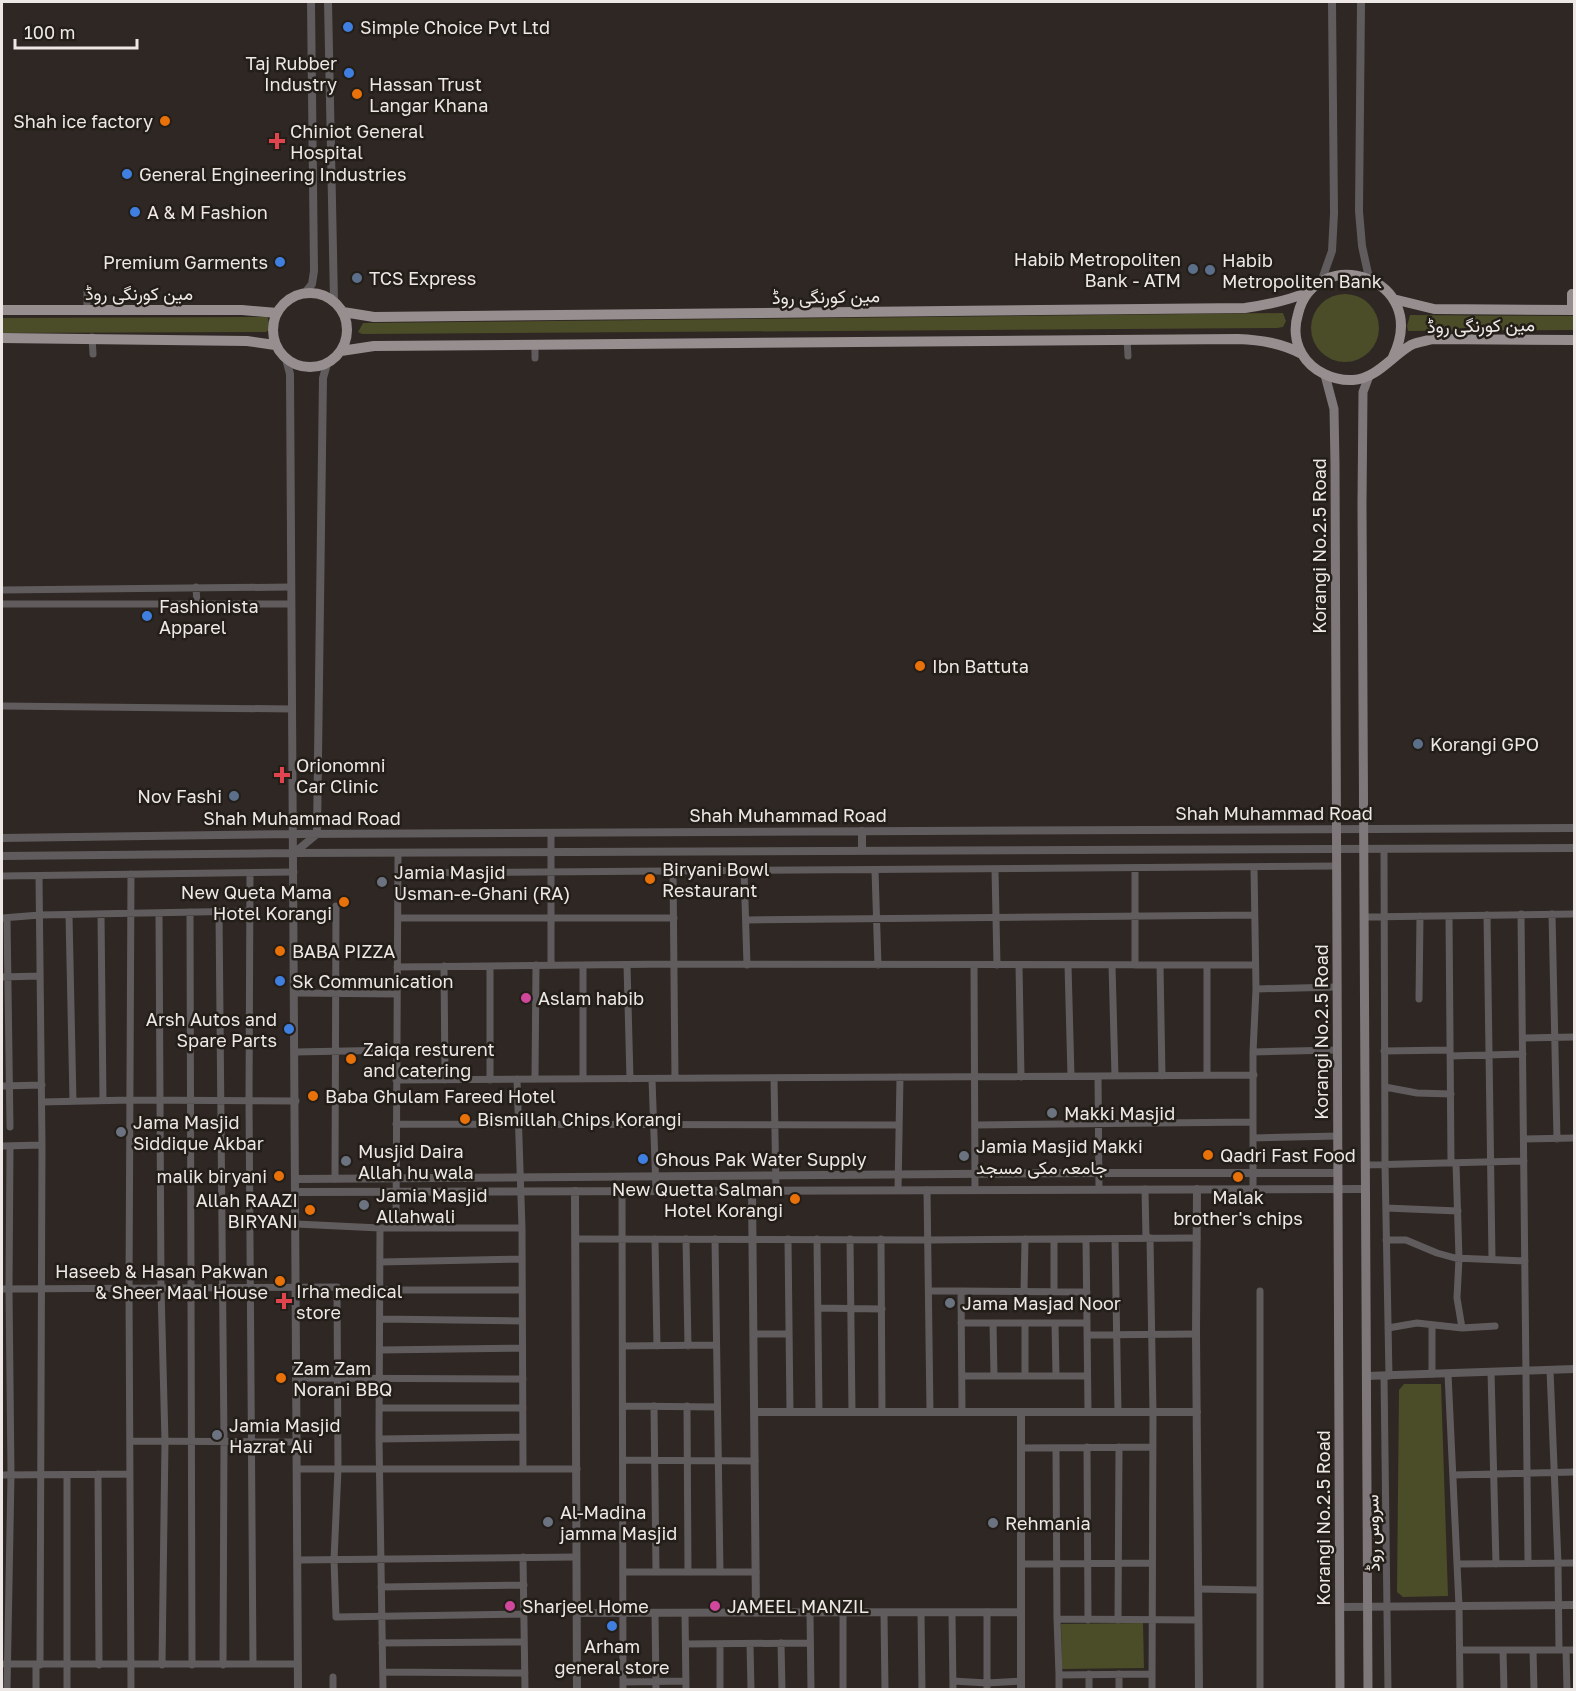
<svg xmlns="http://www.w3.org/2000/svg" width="1576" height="1691" font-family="'Golos Text',Vazirmatn,sans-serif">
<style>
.green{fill:#4b4c28}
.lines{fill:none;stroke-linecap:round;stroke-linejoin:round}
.minor{stroke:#605c5d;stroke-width:7}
.tertiary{stroke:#605c5d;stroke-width:8}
.secondary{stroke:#7f787a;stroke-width:9}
.primary{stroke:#978e90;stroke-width:10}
.shop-dot{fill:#3f7fe0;stroke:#241e19;stroke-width:2}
.food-dot{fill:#e8710a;stroke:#241e19;stroke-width:2}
.health-dot{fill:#e0444e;stroke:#241e19;stroke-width:2}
.service-dot{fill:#5c6f8a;stroke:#241e19;stroke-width:2}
.worship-dot{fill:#6b7280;stroke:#241e19;stroke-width:2}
.hotel-dot{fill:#d1479c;stroke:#241e19;stroke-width:2}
.labels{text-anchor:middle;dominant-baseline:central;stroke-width:5;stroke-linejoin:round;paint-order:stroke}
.poi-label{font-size:18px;fill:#ede8e5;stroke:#241e19;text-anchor:start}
.street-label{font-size:18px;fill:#ede8e5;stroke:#241e19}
</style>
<rect width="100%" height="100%" fill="#2e2723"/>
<path class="green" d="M1311 328a34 34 0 1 1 68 0a34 34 0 1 1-68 0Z
M1283,313L1286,321L1283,327L1277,328L362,334L358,332L363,323Z
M1410,315L1574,316V330L1408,331L1407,326Z
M266,317L268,318L269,329L266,332L2,333V318Z
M1404,1384H1441L1448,1596L1403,1597L1397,1592L1399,1390Z
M1143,1623L1144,1668L1062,1669L1061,1624Z"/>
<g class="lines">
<path class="minor" d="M87,291V310
M92,337L93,354
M1127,339L1128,356
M535,345V358
M196,587L197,604
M2,590L291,587
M2,604H291
M2,706L292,709
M551,834V965
M1384,849L1385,1164L1389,1376
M995,869L997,965
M744,870L747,965
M875,870L878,965
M673,871L675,1078
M250,873L249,1101L253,1664
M398,873L1337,866
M2,876L294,872
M39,876L42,1145L40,1665
M190,912L192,1665
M219,912L224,1441L223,1665
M159,913L161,1289L165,1441L162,1665
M101,914L103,1100
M1521,914L1528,1563
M1552,914L1557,1139
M69,915L73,1101
M1487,915L1492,1259
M1449,916L1451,1163
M1364,917L1574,914
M2,918L40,915L249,911
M7,918L10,1127
M398,918H674
M746,920L1254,915
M627,965L630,1079
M974,965L975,1190
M1019,965L1021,1077
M1068,965L1071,1076
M1112,965L1115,1076
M1135,965V868
M1160,965L1162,1076
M1207,965V1075
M444,966L445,1080
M490,966V1080
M397,967L674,964L1255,965
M2,977L40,976
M1256,989L1337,987
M295,993L397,994
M1419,999L1420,916
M1523,1038L1574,1037
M1384,1051L1450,1050
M295,1052L397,1050
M1253,1052L1338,1050
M1450,1056L1523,1054
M1098,1076L1099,1189
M774,1078L776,1190
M517,1079L522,1228L523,1469
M535,1079L536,965
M583,1079V965
M652,1079L656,1191
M396,1080L1254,1075
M2,1086L42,1085
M1385,1087L1417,1093L1451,1094
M42,1102L131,1100L296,1101
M396,1124L899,1125
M975,1125L1253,1122
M1253,1138L1338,1136
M1524,1139L1574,1138
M2,1146L42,1145
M1456,1163L1459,1258L1457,1298L1462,1328
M1365,1165L1524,1161
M335,1179L336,906
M1145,1189L1146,1238
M1253,1189V1052L1256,989L1254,867
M898,1190L900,1077
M927,1190L930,1412
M622,1191L623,1690
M1386,1208L1458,1211
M296,1224L380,1228
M396,1228L398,853
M1150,1238L1153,1412L1152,1690
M577,1239L929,1240L1197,1238
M655,1239L657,1346
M686,1239L688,1346
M715,1239L720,1572
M788,1239L790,1412
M817,1239L819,1412
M850,1239L852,1412
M881,1239L882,1412
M1054,1239V1292
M1086,1239L1088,1412
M1115,1239L1118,1412
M1386,1240H1406L1437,1253L1455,1258L1525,1261
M380,1262L521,1259
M2,1289L337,1287L338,1469L334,1560L336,1617L524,1614
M381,1290H522
M929,1291H961
M1260,1291V1690
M1024,1292L1025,1239
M818,1308L882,1309
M381,1319L522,1321
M961,1323H1087
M993,1323L994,1376
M1025,1323V1376
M1055,1323L1056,1376
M1388,1328L1417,1323L1462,1328L1495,1326
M754,1334H789
M1087,1335L1196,1334
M623,1346L716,1345
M380,1350L522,1348
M1550,1370L1558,1563L1559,1650
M1491,1372L1496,1564
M1432,1374V1325
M1448,1374L1459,1606L1460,1690
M962,1376H1087
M1384,1376L1388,1690
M297,1378L523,1379
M623,1406L717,1407
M654,1406L656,1572
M687,1406L688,1572
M379,1408H523
M962,1412L961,1291L1087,1292
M379,1439L523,1437
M130,1441L297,1442
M1087,1447L1088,1620
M1021,1448L1153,1447
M1056,1448L1057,1619
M623,1460L755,1461
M297,1469H577
M98,1474L99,1665
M2,1475L130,1474
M1453,1475L1574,1472
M523,1557L525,1690
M298,1560L576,1557
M1021,1564L1152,1563
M1457,1564L1574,1563
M623,1572H756
M381,1587L524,1585
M1198,1589L1260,1590
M655,1613L656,1690
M685,1613L686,1690
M810,1613L811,1690
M884,1613L885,1690
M921,1613L922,1690
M952,1613L953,1690
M1118,1620L1119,1447
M382,1643L524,1642
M781,1643L782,1690
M686,1644L810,1643
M720,1644V1690
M750,1644L751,1690
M1460,1650H1574
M1503,1650L1504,1690
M1533,1650L1534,1690
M1566,1650L1567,1690
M4,1664H298
M36,1665V1690
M383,1672L525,1673
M1119,1674V1690
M1151,1674L1059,1675L1057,1619L1198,1620
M953,1681L987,1683L1021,1681
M623,1682L686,1681
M7,1690L11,1475L9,1289L10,1146
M67,1690V1475
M131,1690L129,1289L131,874
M333,1690V1677
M383,1690L379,1439L380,1228H522
M843,1690V1613
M987,1690V1612
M1059,1690V1675
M1089,1690V1674"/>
<path class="tertiary" d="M328,2L334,301
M1361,2L1359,211L1362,246L1369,278
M1321,282L1332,251L1334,213L1332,2
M305,293L312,284L314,271L311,2
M286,359L290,374L298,1690
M862,831V851
M317,834L322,452L323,378L327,364
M2,838L294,834L1574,828
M294,853L317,834
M2,856L294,853L1574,848
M296,1179L1099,1173H1338
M1197,1189L1196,1334L1199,1690
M575,1191L577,1690
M752,1191L756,1613
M296,1192L1365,1189
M1366,1376L1574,1369
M755,1412H1197
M1340,1607L1574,1605
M576,1613L1021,1612
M1021,1690V1412"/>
<path class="secondary" d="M1325,375L1334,409L1335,464L1340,1690
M1368,1690L1362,504L1363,392L1369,376"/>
<path class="primary" d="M273 330a37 37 0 1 1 74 0a37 37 0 1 1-74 0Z
M1393,299L1434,309L1574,310
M2,310H242L277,313
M1572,310V294
M343,312L374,317L1245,308C1267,305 1287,301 1308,292
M2,338L247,341L275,345
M341,351L374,346L1238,339C1261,340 1281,343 1302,354
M1393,357C1432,276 1315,243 1298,314C1294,327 1295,342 1302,354C1312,371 1333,381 1353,380C1376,379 1392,356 1411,345C1417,342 1426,341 1433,339L1574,340"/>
</g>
<g class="shop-dot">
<circle cx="348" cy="27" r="6"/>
<circle cx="349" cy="73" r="6"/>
<circle cx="127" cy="174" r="6"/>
<circle cx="135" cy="212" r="6"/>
<circle cx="280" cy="262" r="6"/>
<circle cx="147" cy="616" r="6"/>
<circle cx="280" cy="981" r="6"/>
<circle cx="289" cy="1029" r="6"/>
<circle cx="643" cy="1159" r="6"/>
<circle cx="612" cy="1626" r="6"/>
</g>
<g class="food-dot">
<circle cx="357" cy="94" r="6"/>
<circle cx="165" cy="121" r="6"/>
<circle cx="920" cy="666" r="6"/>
<circle cx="650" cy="879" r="6"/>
<circle cx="344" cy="902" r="6"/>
<circle cx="280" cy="951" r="6"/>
<circle cx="351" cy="1059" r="6"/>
<circle cx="313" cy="1096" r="6"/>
<circle cx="465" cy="1119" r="6"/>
<circle cx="1208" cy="1155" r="6"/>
<circle cx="279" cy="1176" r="6"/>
<circle cx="1238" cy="1177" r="6"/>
<circle cx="795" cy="1199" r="6"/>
<circle cx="310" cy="1210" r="6"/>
<circle cx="280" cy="1281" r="6"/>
<circle cx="281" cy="1378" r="6"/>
</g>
<g class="health-dot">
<path d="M274 132h6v6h6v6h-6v6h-6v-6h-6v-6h6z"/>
<path d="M279 766h6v6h6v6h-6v6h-6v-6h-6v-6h6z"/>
<path d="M281 1292h6v6h6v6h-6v6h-6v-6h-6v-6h6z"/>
</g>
<g class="service-dot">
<circle cx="1193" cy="269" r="6"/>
<circle cx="1210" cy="270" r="6"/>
<circle cx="357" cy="278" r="6"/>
<circle cx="1418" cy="744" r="6"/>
<circle cx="234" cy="796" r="6"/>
</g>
<g class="worship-dot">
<circle cx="382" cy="882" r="6"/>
<circle cx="1052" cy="1113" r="6"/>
<circle cx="121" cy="1132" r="6"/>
<circle cx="964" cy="1156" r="6"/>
<circle cx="346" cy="1161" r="6"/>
<circle cx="364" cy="1205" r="6"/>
<circle cx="950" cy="1303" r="6"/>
<circle cx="217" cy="1435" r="6"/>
<circle cx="548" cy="1522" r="6"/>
<circle cx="993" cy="1523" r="6"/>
</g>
<g class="hotel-dot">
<circle cx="526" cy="998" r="6"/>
<circle cx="510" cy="1606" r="6"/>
<circle cx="715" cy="1606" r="6"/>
</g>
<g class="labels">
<g class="poi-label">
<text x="360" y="27">Simple Choice Pvt Ltd</text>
<text x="337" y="63" text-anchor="end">Taj Rubber<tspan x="337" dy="21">Industry</tspan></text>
<text x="369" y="84">Hassan Trust<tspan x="369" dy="21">Langar Khana</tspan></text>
<text x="153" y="121" text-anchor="end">Shah ice factory</text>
<text x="290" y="131">Chiniot General<tspan x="290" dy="21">Hospital</tspan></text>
<text x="139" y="174">General Engineering Industries</text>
<text x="147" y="212">A &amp; M Fashion</text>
<text x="1181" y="259" text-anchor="end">Habib Metropoliten<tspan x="1181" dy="21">Bank - ATM</tspan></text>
<text x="1222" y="260">Habib<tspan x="1222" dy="21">Metropoliten Bank</tspan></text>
<text x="268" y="262" text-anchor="end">Premium Garments</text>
<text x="369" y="278">TCS Express</text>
<text x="159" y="606">Fashionista<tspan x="159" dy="21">Apparel</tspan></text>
<text x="932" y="666">Ibn Battuta</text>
<text x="1430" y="744">Korangi GPO</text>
<text x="296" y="765">Orionomni<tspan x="296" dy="21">Car Clinic</tspan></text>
<text x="222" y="796" text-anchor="end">Nov Fashi</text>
<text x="662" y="869">Biryani Bowl<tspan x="662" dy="21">Restaurant</tspan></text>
<text x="394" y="872">Jamia Masjid<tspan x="394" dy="21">Usman-e-Ghani (RA)</tspan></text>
<text x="332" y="892" text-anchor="end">New Queta Mama<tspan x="332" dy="21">Hotel Korangi</tspan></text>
<text x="292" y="951">BABA PIZZA</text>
<text x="292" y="981">Sk Communication</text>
<text x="538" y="998">Aslam habib</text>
<text x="277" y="1019" text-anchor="end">Arsh Autos and<tspan x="277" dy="21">Spare Parts</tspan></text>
<text x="363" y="1049">Zaiqa resturent<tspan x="363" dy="21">and catering</tspan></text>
<text x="325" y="1096">Baba Ghulam Fareed Hotel</text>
<text x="1064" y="1113">Makki Masjid</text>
<text x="477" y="1119">Bismillah Chips Korangi</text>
<text x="133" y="1122">Jama Masjid<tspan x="133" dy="21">Siddique Akbar</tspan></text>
<text x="976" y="1146">Jamia Masjid Makki<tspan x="976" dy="21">جامعہ مکی مسجد</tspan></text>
<text x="358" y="1151">Musjid Daira<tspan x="358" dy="21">Allah hu wala</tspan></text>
<text x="1220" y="1155">Qadri Fast Food</text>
<text x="655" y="1159">Ghous Pak Water Supply</text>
<text x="267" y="1176" text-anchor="end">malik biryani</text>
<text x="783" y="1189" text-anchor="end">New Quetta Salman<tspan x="783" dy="21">Hotel Korangi</tspan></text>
<text x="376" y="1195">Jamia Masjid<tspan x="376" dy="21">Allahwali</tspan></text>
<text x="1238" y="1197" text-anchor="middle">Malak<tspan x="1238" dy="21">brother's chips</tspan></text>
<text x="298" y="1200" text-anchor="end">Allah RAAZI<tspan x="298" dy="21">BIRYANI</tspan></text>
<text x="268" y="1271" text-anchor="end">Haseeb &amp; Hasan Pakwan<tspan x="268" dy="21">&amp; Sheer Maal House</tspan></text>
<text x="296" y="1291">Irha medical<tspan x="296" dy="21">store</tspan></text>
<text x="962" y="1303">Jama Masjad Noor</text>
<text x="293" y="1368">Zam Zam<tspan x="293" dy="21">Norani BBQ</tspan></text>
<text x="229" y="1425">Jamia Masjid<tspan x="229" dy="21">Hazrat Ali</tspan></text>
<text x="560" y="1512">Al-Madina<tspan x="560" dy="21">jamma Masjid</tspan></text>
<text x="1005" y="1523">Rehmania</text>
<text x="522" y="1606">Sharjeel Home</text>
<text x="727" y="1606">JAMEEL MANZIL</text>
<text x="612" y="1646" text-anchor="middle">Arham<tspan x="612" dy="21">general store</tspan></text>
</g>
<g class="street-label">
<text x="139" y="293">مین کورنگی روڈ</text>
<text transform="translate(826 296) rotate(-1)">مین کورنگی روڈ</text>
<text transform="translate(1481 325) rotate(-1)">مین کورنگی روڈ</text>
<text transform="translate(1319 546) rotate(-90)">Korangi No.2.5 Road</text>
<text x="1274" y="813">Shah Muhammad Road</text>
<text x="788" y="815">Shah Muhammad Road</text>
<text x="302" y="818">Shah Muhammad Road</text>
<text transform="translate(1321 1032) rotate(-90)">Korangi No.2.5 Road</text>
<text transform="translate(1323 1518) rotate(-90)">Korangi No.2.5 Road</text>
<text transform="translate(1372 1533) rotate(-91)">سروس روڈ</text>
</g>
</g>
<rect width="1576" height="1691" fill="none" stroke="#ede8e5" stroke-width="6"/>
<path d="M15 39v9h122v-9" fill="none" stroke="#ede8e5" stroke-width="3"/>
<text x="24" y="39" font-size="18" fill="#ede8e5" stroke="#241e19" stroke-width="4.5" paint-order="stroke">100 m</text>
</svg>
